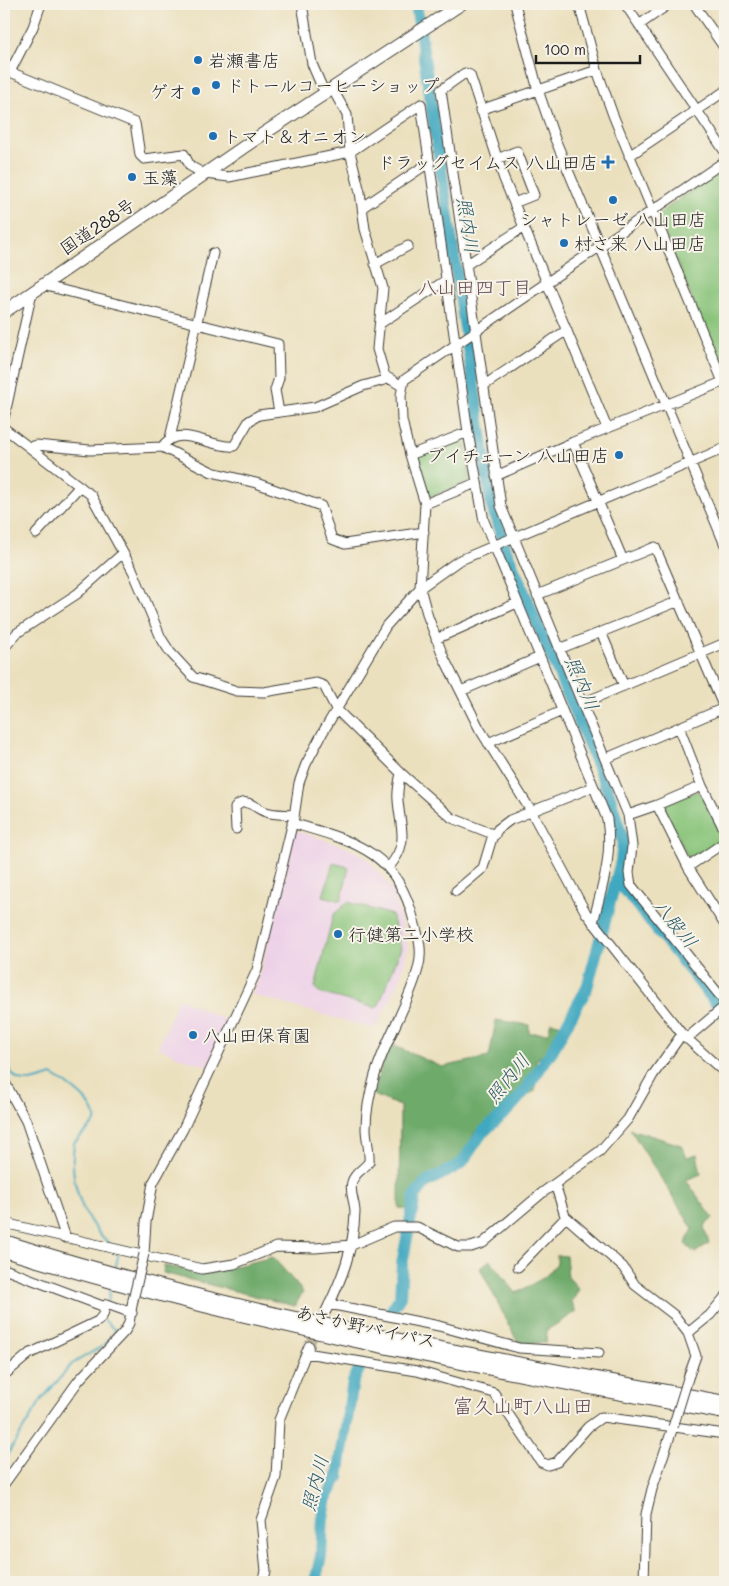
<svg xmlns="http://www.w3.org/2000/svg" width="729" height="1586" font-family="Mali,'Klee One',sans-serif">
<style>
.built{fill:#edd0e8}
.green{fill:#89c47a;stroke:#52704b}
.forest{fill:#6eaa6a;stroke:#456343}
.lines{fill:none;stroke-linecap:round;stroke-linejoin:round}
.stream{stroke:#40a8c0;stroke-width:2}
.river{stroke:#40a8c0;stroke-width:12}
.minor-tunnel{stroke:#c2b99e;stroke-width:9;stroke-dasharray:9 4.5;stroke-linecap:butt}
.minor-casing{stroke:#3b3934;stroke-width:11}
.highway-casing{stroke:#3b3934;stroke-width:14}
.minor{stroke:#fff;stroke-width:9}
.highway{stroke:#fff;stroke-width:12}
.minor-bridge-casing{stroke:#3b3934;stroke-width:11;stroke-linecap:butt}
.minor-bridge{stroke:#fff;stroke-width:9}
.poi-dot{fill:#1f6fb2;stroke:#f7f3e8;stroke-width:2}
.labels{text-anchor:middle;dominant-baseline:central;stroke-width:4;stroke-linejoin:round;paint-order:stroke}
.poi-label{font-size:18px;fill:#1c1c1c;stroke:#f7f3e8;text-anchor:start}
.street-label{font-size:18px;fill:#1c1c1c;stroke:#f7f3e8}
.water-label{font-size:19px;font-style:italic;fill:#2c5b66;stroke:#f7f3e8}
.neighbourhood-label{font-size:19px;fill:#644c55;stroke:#f7f3e8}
.quarter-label{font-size:20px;fill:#644c55;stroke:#f7f3e8}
</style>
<rect width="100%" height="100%" fill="#f7f3e8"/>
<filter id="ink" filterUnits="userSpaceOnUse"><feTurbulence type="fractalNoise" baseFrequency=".02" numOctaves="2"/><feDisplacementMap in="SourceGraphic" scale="10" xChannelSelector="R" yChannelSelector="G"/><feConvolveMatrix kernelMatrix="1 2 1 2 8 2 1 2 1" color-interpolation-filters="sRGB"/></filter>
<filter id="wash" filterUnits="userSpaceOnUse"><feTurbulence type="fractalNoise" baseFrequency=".0096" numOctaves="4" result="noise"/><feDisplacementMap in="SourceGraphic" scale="20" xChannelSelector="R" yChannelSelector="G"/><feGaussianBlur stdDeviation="1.12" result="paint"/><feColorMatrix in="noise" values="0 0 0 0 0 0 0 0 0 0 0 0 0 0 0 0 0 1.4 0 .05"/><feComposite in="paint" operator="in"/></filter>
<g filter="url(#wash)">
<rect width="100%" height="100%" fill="#ebe0be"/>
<path class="built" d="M294,830L340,845L361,854L369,860L392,889L408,948L400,980L375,1029L252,995L261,970L287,870Z
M179,998L229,1022L208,1066L179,1057L158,1047Z"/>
<path class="green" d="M725,167V375H724L657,215Z
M462,437L465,438L470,481L428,498L415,458L418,455Z
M698,791L701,792L724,840L692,859L688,857L664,809L665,804Z
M333,863L349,867L341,901L323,896Z
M348,902L392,915L401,948L380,1003L376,1008L319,993L315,987L333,915Z"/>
<path class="forest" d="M496,1020L529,1025V1033H548L551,1022L562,1025L552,1049L536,1060L535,1091L511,1104L482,1130L475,1132L459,1163L423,1188L412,1210L399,1208L400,1106L373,1095L388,1043L442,1067L489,1057Z
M630,1129L681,1145L687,1157L697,1154L701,1174L686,1180L713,1218L704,1227L709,1243L695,1253L685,1244L693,1229Z
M557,1255L566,1256L568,1277L579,1289L572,1302L576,1312L547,1330L546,1343H518L480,1268L490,1260L516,1293L545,1277L557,1263Z
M273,1257L303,1292L295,1306L163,1273L164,1266L208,1273Z"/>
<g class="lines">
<path class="stream" d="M4,1052C12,1086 22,1085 52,1075C66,1083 98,1104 95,1122L74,1143C69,1181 81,1219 110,1244
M115,1270L119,1252
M108,1301L111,1286
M4,1460L42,1399L72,1364L104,1345L116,1331L104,1320"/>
<path class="river" d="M616,879L725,1014
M391,1311L400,1297L402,1264L415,1196L425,1183L461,1164L482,1133L509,1109L523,1093L552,1051L587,988L621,861L623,841L609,793L507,552L492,507L416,4
M315,1582L321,1556L323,1518L327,1498L338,1477L353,1382L361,1365"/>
</g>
</g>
<g filter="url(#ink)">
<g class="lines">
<path class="minor-tunnel" d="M309,1346L326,1311"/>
<g class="minor-casing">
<path id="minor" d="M302,4L312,64L322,87
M515,4L538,90L555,139L725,545
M579,4L597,70L613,115L723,382
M625,4L725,152
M694,4L725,49
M4,8L7,4
M639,25L669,4
M10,72L33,27L41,4
M4,73L10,72L135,123L140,155L144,159L184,154L190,166L199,171
M332,88L347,115L350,152L360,192L365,229L383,288L377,349L385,376L402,386
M480,110L597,70
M629,156L725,91
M497,159L517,151L534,195L514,203
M725,161L404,380L401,395L402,420L410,455L425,504L420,588L428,617L444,658L479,728L531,811L586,913L682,1034L725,1073
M205,174L229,177L350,152L421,104L468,432L484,521L607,819C613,859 602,885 593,923
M363,207L430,162
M375,264L408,246
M466,265L524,227
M42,285L278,344L279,378L275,390L279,412
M381,323L446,280
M483,386L567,330
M4,418L32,292
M4,428L91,495L133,571L161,638L170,652L193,677L237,691L264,692L316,683L324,686L336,709L401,773C399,782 397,791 398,800C400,829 410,842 389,867
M607,428L504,179L470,75L465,73L441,90L501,506L628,815L657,805L688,867L725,925
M170,438L213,253
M573,442L623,560L655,547L725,710
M29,447L36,445L90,450L162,447L212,472L256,483L321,506L332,539L345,544L424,532
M162,447C179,422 211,449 234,446L249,421L259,415L315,407L363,386L388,379
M410,455L468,432
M496,476L573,442L725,381
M425,504L476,483
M36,534L80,486
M537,595L623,560
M601,632L624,686
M436,639L517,603
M4,648L17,633L77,594L122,554
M559,649L679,601
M461,691L540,657
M583,703L725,643
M679,727L702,786L725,831
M488,743L562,711
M607,758L724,708
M401,773L452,818L495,835
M657,805L702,786
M628,815L632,846L629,873L631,885L725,1002
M292,823C355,842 396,850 414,921C419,938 423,952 418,969C408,1006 386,1038 375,1075C370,1092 366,1110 366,1128C366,1139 370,1150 369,1162C363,1170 355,1172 352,1182C349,1192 355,1202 355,1212C354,1248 342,1279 326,1311
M236,829L235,808C245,795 256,809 266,812C275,815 285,814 294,815
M688,867L725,842
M456,891L483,868L492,838L498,829L510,820L593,787
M686,1039L725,1006
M4,1081L26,1121L66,1238
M555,1184L565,1216L623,1267L635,1285L674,1315L688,1333L696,1356L689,1375
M4,1223L202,1269L234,1264L276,1247L315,1248L352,1245L394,1227H417L458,1247H471L483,1243L542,1193L600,1151L628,1119L653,1075L682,1034
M144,1254L146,1222L153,1183L183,1129L257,970L294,817L299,783L306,764L323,732L386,626L420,588L458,561L725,448
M518,1267L566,1217
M4,1269L105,1307L107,1304L132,1313
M329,1304L439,1326L519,1348L599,1353
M688,1333L710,1315L725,1297
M306,1353L417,1371L494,1393L541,1462L548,1465L557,1462L588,1427L602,1417L725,1434
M4,1375L29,1354L98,1321L103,1315L105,1307
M4,1484L79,1380L125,1331L129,1323L133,1300
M263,1582L266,1571L261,1520L276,1477L279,1420L309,1346
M644,1582L646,1514L652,1489L673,1427"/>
</g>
<g class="highway-casing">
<path id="highway" d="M4,312L254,140L461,4
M4,1241C239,1316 483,1356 725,1402
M4,1251C240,1323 482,1369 725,1413"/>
</g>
<use href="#minor" class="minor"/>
<use href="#highway" class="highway"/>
<g class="minor-bridge-casing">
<path id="minor-bridge" d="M133,1300L144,1254
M673,1427L689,1375"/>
</g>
<use href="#minor-bridge" class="minor-bridge"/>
</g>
</g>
<g class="poi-dot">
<circle cx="198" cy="60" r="5"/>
<circle cx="216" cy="85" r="5"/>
<circle cx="196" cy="91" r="5"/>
<circle cx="213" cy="136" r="5"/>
<path d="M605.5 154.5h5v5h5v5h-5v5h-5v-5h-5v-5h5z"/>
<circle cx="132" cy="177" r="5"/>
<circle cx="613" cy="200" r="5"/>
<circle cx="564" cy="243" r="5"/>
<circle cx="619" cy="455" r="5"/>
<circle cx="338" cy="934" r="5"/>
<circle cx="193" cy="1035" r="5"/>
</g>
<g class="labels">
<g class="poi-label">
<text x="208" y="60">岩瀬書店</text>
<text x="226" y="85">ドトールコーヒーショップ</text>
<text x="186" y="91" text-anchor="end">ゲオ</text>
<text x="223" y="136">トマト＆オニオン</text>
<text x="598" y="162" text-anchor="end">ドラッグセイムス 八山田店</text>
<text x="142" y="177">玉藻</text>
<text x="613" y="219" text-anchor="middle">シャトレーゼ 八山田店</text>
<text x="574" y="243">村さ来 八山田店</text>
<text x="609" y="455" text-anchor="end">ブイチェーン 八山田店</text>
<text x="348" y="934">行健第二小学校</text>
<text x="203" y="1035">八山田保育園</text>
</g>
<g class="street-label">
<text transform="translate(97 226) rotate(-34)">国道288号</text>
<text transform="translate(366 1326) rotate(12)">あさか野バイパス</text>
</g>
<g class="water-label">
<text transform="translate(469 225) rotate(81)">照内川</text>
<text transform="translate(583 683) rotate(67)">照内川</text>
<text transform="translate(676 923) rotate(51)">八股川</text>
<text transform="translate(507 1078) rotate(-50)">照内川</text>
<text transform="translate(314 1483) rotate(-75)">照内川</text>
</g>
<g class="neighbourhood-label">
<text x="475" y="286">八山田四丁目</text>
</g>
<g class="quarter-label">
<text x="523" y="1405">富久山町八山田</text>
</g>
</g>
<rect width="729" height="1586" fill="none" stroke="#f7f3e8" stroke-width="20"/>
<path d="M536 55v8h104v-8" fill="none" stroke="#1c1c1c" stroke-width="2.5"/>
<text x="544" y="55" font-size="15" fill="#1c1c1c" stroke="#f7f3e8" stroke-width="4" paint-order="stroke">100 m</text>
</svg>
